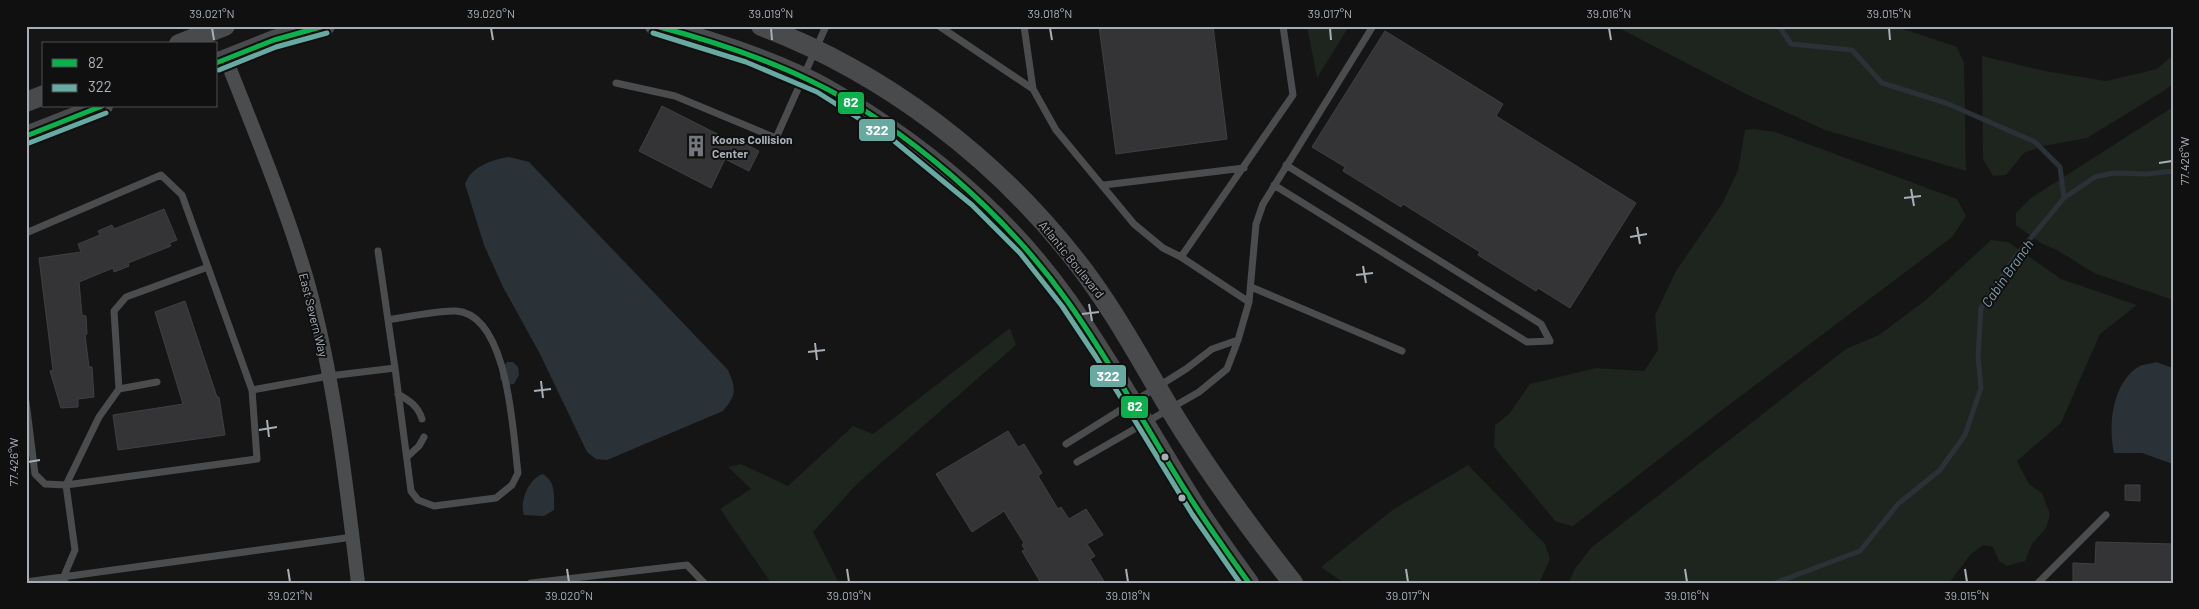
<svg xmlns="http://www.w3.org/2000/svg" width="2199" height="609" font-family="Barlow,sans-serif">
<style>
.green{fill:#1e241e}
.water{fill:#2a3237}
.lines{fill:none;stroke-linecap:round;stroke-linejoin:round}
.stream{stroke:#2a3237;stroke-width:5}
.building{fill:#343436;stroke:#3e4042}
.lane{stroke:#4a4c4e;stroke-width:7}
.street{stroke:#4a4c4e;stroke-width:14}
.secondary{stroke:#494a4c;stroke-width:20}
.bus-1-casing{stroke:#101011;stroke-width:9}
.bus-2-casing{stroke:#101011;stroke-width:9}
.bus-1{stroke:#0db14b;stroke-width:5}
.bus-2{stroke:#67aaa1;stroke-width:5}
.ticks{fill:none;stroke:#a7aeb6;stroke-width:2}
.bus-dot{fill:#a7aeb6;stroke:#101011;stroke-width:2}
.labels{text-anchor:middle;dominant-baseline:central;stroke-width:4;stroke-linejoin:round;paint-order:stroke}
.poi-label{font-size:12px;font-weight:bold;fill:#a7aeb6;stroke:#101011;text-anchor:start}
.street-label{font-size:12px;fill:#a7aeb6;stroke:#101011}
.water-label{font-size:14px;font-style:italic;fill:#80a0af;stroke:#101011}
.line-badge{stroke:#101011;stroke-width:2}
.badge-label{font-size:14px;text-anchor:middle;font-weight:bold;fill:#fff}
.neatline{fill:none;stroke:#a7aeb6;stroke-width:2}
.ticks-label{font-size:12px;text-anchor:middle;fill:#a7aeb6}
</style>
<rect width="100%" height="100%" fill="#151516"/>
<path class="green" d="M1307,26H1349L1317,78Z
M1615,26H1894L1957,47L1964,63L1966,171L1825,130L1746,94Z
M2173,55V84L2162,92L2087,138L2043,146L2024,153L2006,175L1993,176L1983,159L1982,56L2045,71L2106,81L2157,69Z
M2173,107V300L2094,273L2057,250L2042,244L2016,225V213L2031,198Z
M1754,129L1775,132L1957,199L1966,216L1952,237L1721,411L1573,526L1556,522L1494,447L1495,425L1509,414L1530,384L1596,368L1644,371L1658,350L1655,315L1676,271L1722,204L1738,170L1745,130Z
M1991,240L2008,242L2061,279L2137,305L2100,334L2061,423L2017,461L2029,484L2042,493L2050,514L2046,528L2032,544L2025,561L2007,566L1999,561L1993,547L1983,545L1970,555L1949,583H1569L1574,570L1591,548L1846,349L1879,335L1927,299Z
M1010,328L1016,345L858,483L813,532L839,583H771L720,509L751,489L728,467L741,464L788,486L853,426L873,434Z
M1468,465L1545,544L1550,559L1539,583H1344L1321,567L1394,509Z"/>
<path class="water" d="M509,157L529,162L728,370C736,389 737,394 723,411L607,460L596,459L587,452L539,352L503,287L484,245L465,184C472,166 491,160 509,157Z
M507,362H513L518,367L519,375L514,384L506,385L500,379L501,370Z
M2156,362L2173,368V464L2142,453H2114C2108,426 2112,384 2138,367C2142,364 2151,364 2156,362Z
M543,474C556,482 554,496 554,510L544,516L524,515C519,502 529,478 543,474Z"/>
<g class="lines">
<path class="stream" d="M1779,26L1791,44L1852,50L1882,83L1946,103L2035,142L2060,167L2064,198
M1775,583L1860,551L1898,504L1940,470L1965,435L1981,388L1978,356L1981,308L2016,256L2064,198L2095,177L2113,173L2147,174L2173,171"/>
</g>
<path class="building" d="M1099,26H1213L1227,139L1116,154Z
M1385,31L1503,104L1496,116L1636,203L1570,308L1538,288L1536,291L1478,255L1480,252L1403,204L1401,207L1343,171L1345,167L1312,147Z
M662,106L733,142L735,139L759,151L749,171L725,159L711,188L639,151Z
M164,209L177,240L169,243L171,246L128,263L129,266L114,272L113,268L79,282L82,315L86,316L87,334L85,335L89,367H92L94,397L78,399V407L61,408L50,371L53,370L39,258L81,252L78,244L100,235L98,231L112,225L114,229Z
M185,301L217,397H219L225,435L118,450L113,415L183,404L155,312Z
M1008,431L1018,447L1024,444L1042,473L1038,476L1058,509L1061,507L1069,519L1086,509L1103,535L1087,544L1095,556L1090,559L1105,583H1041L1022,551L1025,550L1022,545L1024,543L1004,511L972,532L936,474Z
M2125,485H2140V501L2125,500Z
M2096,542L2173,544V583H2073V563L2095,564Z"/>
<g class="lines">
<path class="lane" d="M939,26L1033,89
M1024,26L1033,89L1056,130L1134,224L1163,248L1181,257L1293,95L1283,26
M616,83L675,96L776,138L826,26
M1104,185L1244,168
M1274,185L1527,342L1550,341L1541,324L1286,165
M26,233L161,175L182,195L252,390L257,459L66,485L45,484L35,474L26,402
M378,251L388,320
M1181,257L1249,302
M1251,287L1402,351
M119,389L157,382
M252,390L329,376L395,368L411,491L418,500L434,506L496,498L512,485L518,473C513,435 509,314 456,311C439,310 406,317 388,320L395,368
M398,394C410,401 418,406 422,419
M1066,444L1186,369L1212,349L1238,340
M407,457L419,446L424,437
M1077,462L1199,392L1227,369L1238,340L1249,302L1256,224L1263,204L1373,26
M26,582L353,537
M65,583L64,576L75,550L66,485L99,417L119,389L114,311L126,297L208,267
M531,583L687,565L704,583
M2038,583L2106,515"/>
<path class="street" d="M226,59C255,133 286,207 308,283C335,381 346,483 358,583"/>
<path class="secondary" d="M655,26C705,39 756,55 803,77C826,87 848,102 869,115C946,165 1015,227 1068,302C1115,369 1154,441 1198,510C1214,535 1232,559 1249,583
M761,26C885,73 996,158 1077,262C1113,308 1140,359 1170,409C1207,470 1249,527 1293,583
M179,44L225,26
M216,63L274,40L325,26
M26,102L44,95
M26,136L103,106"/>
<g class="bus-1-casing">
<path id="bus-1" d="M656,26C709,40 762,57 811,81C907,127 1007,216 1068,302C1110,361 1144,424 1182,485C1203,519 1226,551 1249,583
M216,63L274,40L324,26
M26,136L102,106"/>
</g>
<g class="bus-2-casing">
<path id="bus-2" d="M653,33L746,62L817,92L893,140L972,205L1020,253L1062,306L1096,357L1192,514L1240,583
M219,70L276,47L327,33
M29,143L106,113"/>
</g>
<use href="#bus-1" class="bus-1"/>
<use href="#bus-2" class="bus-2"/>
</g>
<path class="ticks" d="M212,28L214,40M491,28L493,40M771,28L772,40M1050,28L1052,40M1330,28L1331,40M1609,28L1611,40M1889,28L1890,40M2159,163L2172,161M1911,189L1914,206M1904,198L1921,196M1637,227L1640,244M1630,237L1647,234M1363,266L1366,283M1356,275L1373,273M1089,304L1092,321M1082,314L1099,312M815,343L817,360M808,352L825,350M541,381L543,398M534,391L551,389M267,420L269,437M259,430L277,427M28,462L40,460M288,569L290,582M567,569L569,582M847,569L849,582M1126,569L1128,582M1406,569L1408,582M1685,569L1687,582M1965,569L1967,582"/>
<defs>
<g id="building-bare" transform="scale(1.725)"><path d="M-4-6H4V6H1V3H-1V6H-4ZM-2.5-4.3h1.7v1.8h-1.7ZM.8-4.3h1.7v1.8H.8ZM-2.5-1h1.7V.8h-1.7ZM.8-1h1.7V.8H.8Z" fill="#74787e" stroke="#101011" stroke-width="2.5" paint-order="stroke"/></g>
</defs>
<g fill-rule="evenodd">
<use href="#building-bare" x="696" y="146"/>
</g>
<g class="bus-dot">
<circle cx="1165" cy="457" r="4.5"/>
<circle cx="1182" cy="498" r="4.5"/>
</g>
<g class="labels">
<g class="poi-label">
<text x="712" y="139">Koons Collision<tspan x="712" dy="14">Center</tspan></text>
</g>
<g class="street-label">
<text transform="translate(1072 259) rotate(51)">Atlantic Boulevard</text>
<text transform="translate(314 315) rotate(76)">East Severn Way</text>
</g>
<g class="water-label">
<text transform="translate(2007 273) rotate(-55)">Cabin Branch</text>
</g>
</g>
<g class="line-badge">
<rect x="837" y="91" width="28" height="24" rx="5" fill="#0db14b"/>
<rect x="858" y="118" width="38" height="24" rx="5" fill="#67aaa1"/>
<rect x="1089" y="364" width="38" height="24" rx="5" fill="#67aaa1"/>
<rect x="1120" y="395" width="29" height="24" rx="5" fill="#0db14b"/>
</g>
<g class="badge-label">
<text x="851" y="107">82</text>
<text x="877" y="135">322</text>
<text x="1108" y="381">322</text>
<text x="1135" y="411">82</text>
</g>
<rect width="2199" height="609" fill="none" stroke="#101011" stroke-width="55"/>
<rect x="42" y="42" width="175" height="65" fill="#101011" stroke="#4c4f53"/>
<rect x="52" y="59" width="25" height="8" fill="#0db14b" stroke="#4c4f53"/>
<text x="88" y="68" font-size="15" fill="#a7aeb6">82</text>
<rect x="52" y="84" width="25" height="8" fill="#67aaa1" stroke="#4c4f53"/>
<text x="88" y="92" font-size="15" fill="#a7aeb6">322</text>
<rect x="28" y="28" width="2144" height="554" class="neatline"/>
<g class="ticks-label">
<text x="212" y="18">39.021°N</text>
<text x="491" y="18">39.020°N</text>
<text x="771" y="18">39.019°N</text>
<text x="1050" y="18">39.018°N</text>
<text x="1330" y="18">39.017°N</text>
<text x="1609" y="18">39.016°N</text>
<text x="1889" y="18">39.015°N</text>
<text transform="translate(2185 161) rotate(-90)" y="4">77.426°W</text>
<text transform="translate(14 462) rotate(-90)" y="4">77.426°W</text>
<text x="290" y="600">39.021°N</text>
<text x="569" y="600">39.020°N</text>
<text x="849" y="600">39.019°N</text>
<text x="1128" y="600">39.018°N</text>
<text x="1408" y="600">39.017°N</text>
<text x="1687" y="600">39.016°N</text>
<text x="1967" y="600">39.015°N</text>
</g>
</svg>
